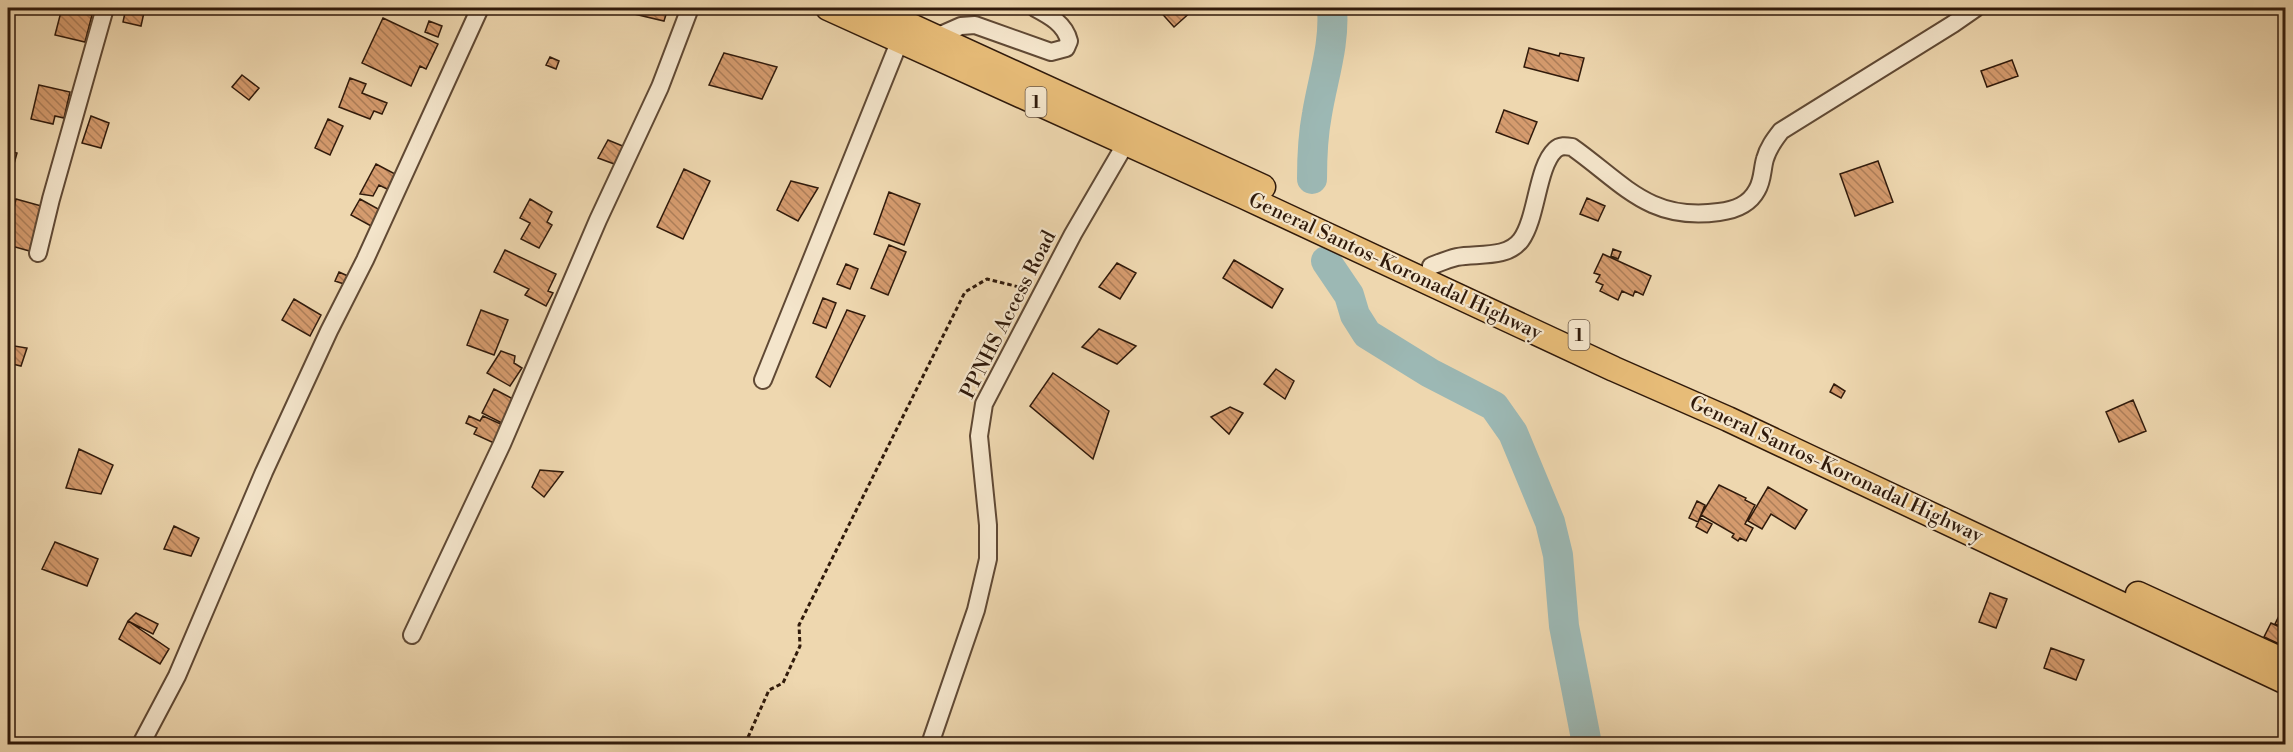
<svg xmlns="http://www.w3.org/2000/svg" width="2293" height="752" font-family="'Libre Bodoni',serif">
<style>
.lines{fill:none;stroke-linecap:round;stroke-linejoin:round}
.river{stroke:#9cb8b4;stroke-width:30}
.building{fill:url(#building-back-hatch);stroke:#301a0b;stroke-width:1.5}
.minor-casing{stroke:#604934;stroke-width:20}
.highway-casing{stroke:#301a0b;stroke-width:27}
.path{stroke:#301a0b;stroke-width:3;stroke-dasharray:4.5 3;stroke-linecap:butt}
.minor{stroke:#f4e5cb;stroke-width:16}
.highway{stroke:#e7bc78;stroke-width:24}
.labels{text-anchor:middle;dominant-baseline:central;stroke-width:4.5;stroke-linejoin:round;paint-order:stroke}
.shield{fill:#f4e5cb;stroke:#6b5745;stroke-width:1.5}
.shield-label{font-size:18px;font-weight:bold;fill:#301a0b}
.street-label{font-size:20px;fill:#301a0b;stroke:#f4e5cb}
</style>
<defs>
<pattern id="building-back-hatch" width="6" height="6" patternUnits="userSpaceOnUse" patternTransform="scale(1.5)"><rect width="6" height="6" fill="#d59b6e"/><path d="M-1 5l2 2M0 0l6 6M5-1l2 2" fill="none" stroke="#ad7e59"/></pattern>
</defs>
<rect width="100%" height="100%" fill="#eed7af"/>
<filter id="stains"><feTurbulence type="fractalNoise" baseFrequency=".00333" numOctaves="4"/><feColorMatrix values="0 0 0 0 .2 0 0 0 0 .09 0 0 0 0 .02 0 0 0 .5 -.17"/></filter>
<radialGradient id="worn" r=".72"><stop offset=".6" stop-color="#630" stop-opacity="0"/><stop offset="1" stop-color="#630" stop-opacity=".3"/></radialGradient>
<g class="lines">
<path class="river" d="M1312,179C1312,157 1313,135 1317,114C1323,78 1335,44 1332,8
M1326,261L1349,295L1355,315L1367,334L1430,373L1494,406L1513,433L1550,522L1558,555L1564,626L1587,744"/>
</g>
<path class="building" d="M62,8L92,15L85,42L55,35Z
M126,8H145L141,26L123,22Z
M634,8H668L664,21L630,13Z
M1157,8H1191L1193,10L1174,27Z
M383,18L438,44L426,69L420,66L411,86L362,63Z
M429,21L442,26L438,37L425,32Z
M1529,48L1559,56L1560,53L1584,58L1578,81L1524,67Z
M724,53L777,67L762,99L709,85Z
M550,57L559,61L556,69L546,65Z
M2012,60L2018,76L1987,87L1981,71Z
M242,75L259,88L249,100L232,87Z
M350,78L366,84L362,93L387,103L382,114L374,111L370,119L339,107Z
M39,85L70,92L64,118L55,116L53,124L31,119Z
M1504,110L1537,122L1528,144L1496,132Z
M91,116L109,123L101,148L82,143Z
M328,119L343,126L330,155L315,148Z
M608,140L625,147L617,165L598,158Z
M8,151L17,153L12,171L8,170Z
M1878,161L1893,202L1855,216L1840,174Z
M376,164L397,175L389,190L379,185L373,196L360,194Z
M684,169L710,181L683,239L657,227Z
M791,181L818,188L798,221L777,210Z
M889,192L920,204L904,245L874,234Z
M1587,198L1605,206L1598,221L1580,214Z
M16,199L45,207L33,252L8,245V232Z
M360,199L380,210L371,226L351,215Z
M530,199L552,212L547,222L552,225L539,248L521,239L530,223L520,218Z
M889,245L906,252L888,295L871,288Z
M1613,249L1621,252L1618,259L1611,256Z
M505,250L556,274L548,291L553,293L546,306L525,295L529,289L494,272Z
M1603,254L1651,276L1643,295L1635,291L1633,296L1622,291L1618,300L1600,291L1603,285L1596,282L1600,275L1594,273Z
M1234,260L1283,289L1272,308L1223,278Z
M1117,263L1136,273L1120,299L1099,287Z
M846,264L858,269L850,289L837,284Z
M339,272L350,277L347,285L335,281Z
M823,298L836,303L826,328L813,323Z
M294,299L321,315L310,336L282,320Z
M481,310L508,320L494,355L467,345Z
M847,310L865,316L830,387L816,377Z
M1099,329L1136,346L1117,364L1082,347Z
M8,345L27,348L21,366L8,363Z
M501,351L515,356L514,363L522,368L510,386L487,373Z
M1276,369L1294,381L1285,399L1264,384Z
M1053,373L1109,411L1093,459L1030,406Z
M1834,384L1845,391L1841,398L1830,392Z
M494,389L515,400L504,424L482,413Z
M2133,400L2146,431L2119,442L2106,412Z
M1230,407L1243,413L1229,434L1211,417Z
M469,416L480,421L483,416L503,425L494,443L474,434L477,428L466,423Z
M79,449L113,465L101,494L66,488Z
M540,470L563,472L544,497L532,487Z
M1719,485L1746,498L1745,500L1755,505L1745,524L1753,528L1746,541L1740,538L1738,541L1732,537L1734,534L1701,515Z
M1768,487L1807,510L1795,529L1771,514L1762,529L1748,521Z
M1697,501L1705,505L1698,522L1689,518Z
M1700,518L1712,524L1707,533L1696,527Z
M174,526L199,538L191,556L164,549Z
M55,542L98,559L87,586L42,569Z
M1990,593L2007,599L1996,628L1979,622Z
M2281,612L2286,614V629L2275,624Z
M136,613L158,624L153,634L128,621Z
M128,621L169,649L160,664L119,639Z
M2271,623L2286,630V647L2264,637Z
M2051,648L2084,660L2076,680L2044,668Z"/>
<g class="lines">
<g class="minor-casing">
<path id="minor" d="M936,37L961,26L975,25L1051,52L1066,48L1069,41C1065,24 1050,16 1035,8
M38,253L51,199L105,8
M1431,266C1439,263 1448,259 1457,257C1477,253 1507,259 1521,240C1537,218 1537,167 1555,150C1560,145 1566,146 1572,147C1623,183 1649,222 1719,212C1735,210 1749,205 1757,190C1763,180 1762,169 1765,159C1768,148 1774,140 1781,131L1953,24L1976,8
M763,380L900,40
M412,635L502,444L598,220L660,87L690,8
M141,744L177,676L264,472L329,331L365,260L480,8
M930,744L976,610L988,559V525L979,436L984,404L1073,234L1126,143L1129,135"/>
</g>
<g class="highway-casing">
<path id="highway" d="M828,8L1243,196L1614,369L1728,419L2286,682
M872,8L1263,187
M2138,594L2286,662"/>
</g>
<path class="path" d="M745,744L769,690L783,683L800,646L799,625L965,292L987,279L1027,289"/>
<use href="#minor" class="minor"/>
<use href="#highway" class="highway"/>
</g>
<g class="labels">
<g class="shield">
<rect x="1025.5" y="87" width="21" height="30" rx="4.5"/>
<rect x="1568.5" y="320" width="21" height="30" rx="4.5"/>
</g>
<g class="shield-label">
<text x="1036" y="102">1</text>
<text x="1579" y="335">1</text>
</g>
<g class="street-label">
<text transform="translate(1395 267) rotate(25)">General Santos-Koronadal Highway</text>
<text transform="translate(1009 315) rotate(-63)">PPNHS Access Road</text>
<text transform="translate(1836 470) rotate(25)">General Santos-Koronadal Highway</text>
</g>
</g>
<rect width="2293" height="752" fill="none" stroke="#eed7af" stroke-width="30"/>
<rect x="9" y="9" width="2275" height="734" fill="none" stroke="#301a0b" stroke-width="3"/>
<rect x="15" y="15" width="2263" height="722" fill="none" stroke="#301a0b" stroke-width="1.5"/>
<rect width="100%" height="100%" filter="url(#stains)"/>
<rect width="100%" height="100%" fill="url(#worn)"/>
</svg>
